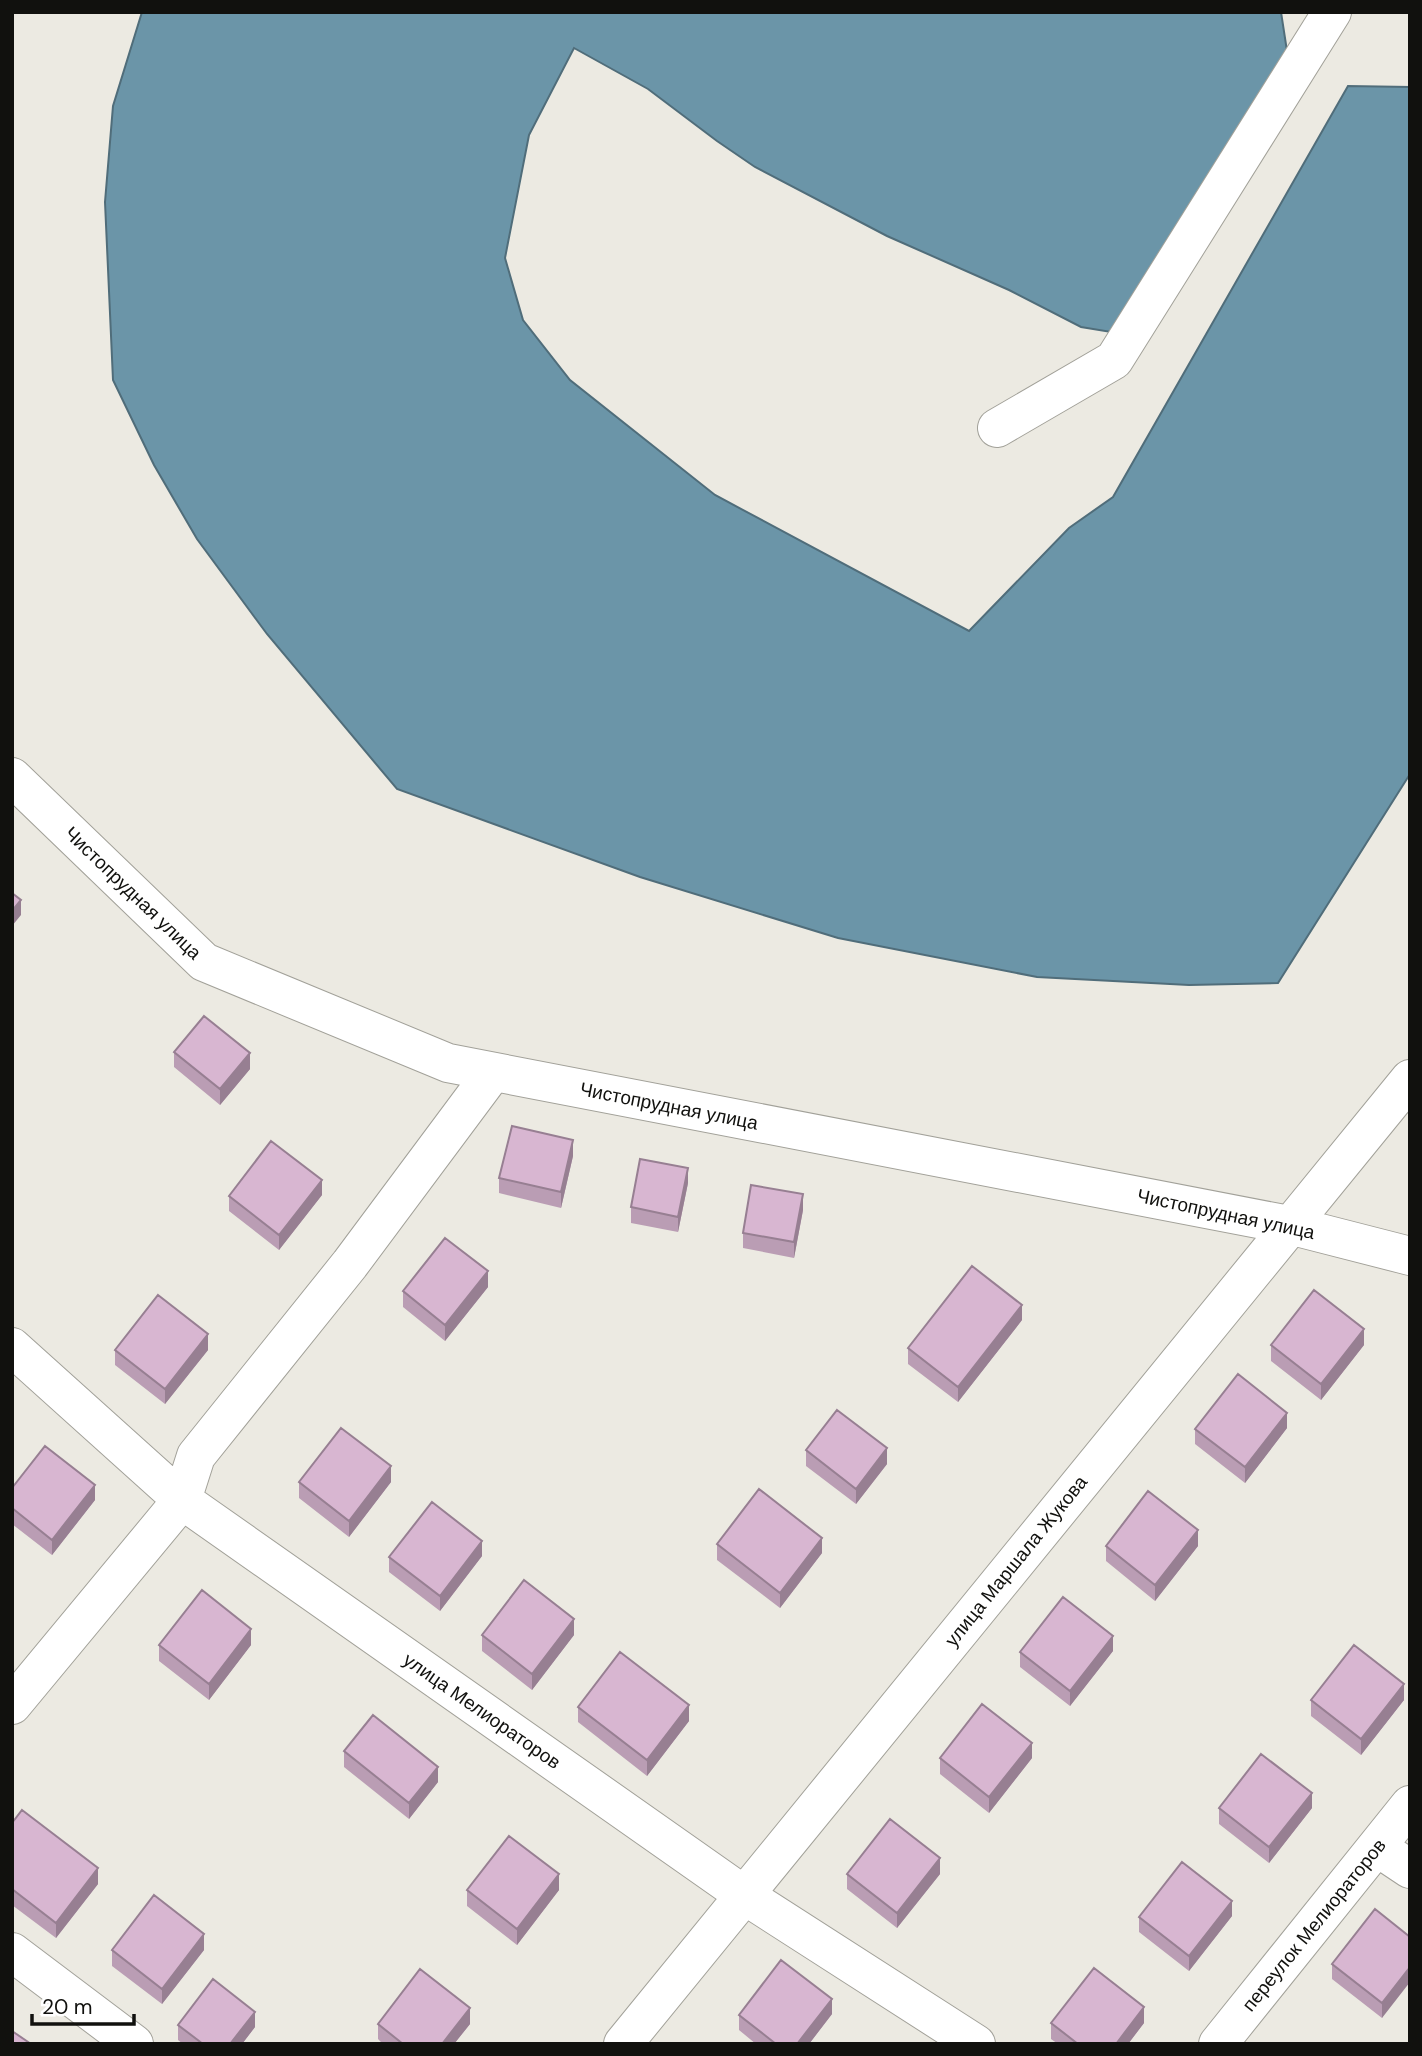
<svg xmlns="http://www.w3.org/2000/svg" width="1422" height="2056" font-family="'DM Sans',sans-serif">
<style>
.water{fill:#6b95a8;stroke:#506d7a;stroke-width:2}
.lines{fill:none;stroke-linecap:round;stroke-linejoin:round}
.minor-casing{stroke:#a2a199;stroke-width:40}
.minor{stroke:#fff;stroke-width:38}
.wall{fill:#ba9db4}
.shaded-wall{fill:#977f92}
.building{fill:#d8b6d1;stroke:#977f92;stroke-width:2}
.labels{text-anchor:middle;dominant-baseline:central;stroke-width:5;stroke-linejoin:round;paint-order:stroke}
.street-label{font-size:19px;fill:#11110e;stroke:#fff}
</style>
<rect width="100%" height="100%" fill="#eceae2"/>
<path class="water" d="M142,12H1281L1287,51L1117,333L1081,327L1009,290L887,236L755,167L717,141L648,89L574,48L529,135L505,258L523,320L570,380L715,495L969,631L1069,528L1113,497L1348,86L1410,87V774L1278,983L1189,985L1037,977L838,938L640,877L397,789L267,634L197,539L154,465L113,380L105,202L113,106Z"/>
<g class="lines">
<g class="minor-casing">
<path id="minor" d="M997,428L1114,360L1332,12
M12,777L204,962L448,1063L1289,1225L1410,1256
M12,1347L182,1500L744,1895L976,2044
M12,1705L182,1500L196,1456L350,1264L493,1072
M1377,1847L1410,1869
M12,1952L134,2044
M623,2044L1410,1079
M1218,2044L1410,1805"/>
</g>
<use href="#minor" class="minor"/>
</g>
<path class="wall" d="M174,1052L250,1069L220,1105L174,1067Z
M573,1156L561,1208L499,1193V1178Z
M688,1183L678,1232L631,1223V1207Z
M322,1195L279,1250L229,1211V1196Z
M803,1210L794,1258L743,1248V1233Z
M488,1287L445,1341L403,1307V1291Z
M1022,1320L958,1402L908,1364V1348Z
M1271,1345H1364L1321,1400L1271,1361Z
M115,1350H208L165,1404L115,1365Z
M1287,1428L1245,1483L1195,1444V1429Z
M806,1450L887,1464L856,1504L806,1466Z
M299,1482H391L349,1537L299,1498Z
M12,1488L95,1500L52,1555L12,1524Z
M717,1544L822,1553L780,1608L717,1560Z
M1106,1546H1198L1155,1601L1106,1561Z
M482,1556L440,1611L389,1572V1557Z
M482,1635H574L532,1690L482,1651Z
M159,1645H251L209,1700L159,1661Z
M1113,1651L1070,1706L1020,1667V1652Z
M1311,1700H1404L1361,1755L1311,1716Z
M578,1707L689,1721L647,1776L578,1722Z
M344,1751L438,1782L409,1819L344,1767Z
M940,1758H1032L989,1813L940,1774Z
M1219,1808H1312L1269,1863L1219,1824Z
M12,1823L98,1884L56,1938L12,1905Z
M847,1874H940L897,1928L847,1889Z
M467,1890H559L517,1945L467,1906Z
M1232,1916L1189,1971L1139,1932V1917Z
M1410,1937L1382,2018L1332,1979V1964Z
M112,1950H204L162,2004L112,1966Z
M832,2014L809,2044H756L739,2030V2015Z
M1051,2023H1144L1128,2044H1058L1051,2039Z
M378,2024H470L454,2044H383L378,2039Z
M178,2025L255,2027L242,2044H183L178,2040Z"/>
<path class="shaded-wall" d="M21,900V915L12,926V911Z
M250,1053V1069L220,1105V1089Z
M573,1140V1156L561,1208V1192Z
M688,1168V1183L678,1232V1217Z
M322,1180V1195L279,1250V1235Z
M803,1194V1210L794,1258V1242Z
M488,1271V1287L445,1341V1325Z
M1022,1305V1320L958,1402V1387Z
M1364,1329V1345L1321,1400V1384Z
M208,1334V1350L165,1404V1389Z
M1287,1413V1428L1245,1483V1467Z
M887,1448V1464L856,1504V1489Z
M391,1466V1482L349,1537V1521Z
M95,1485V1500L52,1555V1540Z
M1198,1530V1546L1155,1601V1585Z
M822,1538V1553L780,1608V1593Z
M482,1541V1556L440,1611V1596Z
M574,1619V1635L532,1690V1674Z
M251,1629V1645L209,1700V1684Z
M1113,1636V1651L1070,1706V1691Z
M1404,1684V1700L1361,1755V1739Z
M689,1705V1721L647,1776V1760Z
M1032,1743V1758L989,1813V1797Z
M438,1767V1782L409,1819V1803Z
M1312,1793V1808L1269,1863V1847Z
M940,1858V1874L897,1928V1913Z
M98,1868V1884L56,1938V1923Z
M559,1874V1890L517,1945V1929Z
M1232,1901V1916L1189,1971V1956Z
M204,1934V1950L162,2004V1989Z
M1410,1967V1982L1382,2018V2003Z
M832,1999V2014L809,2044H797Z
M1144,2007V2023L1128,2044H1116Z
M470,2008V2024L454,2044H442Z
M255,2012V2027L242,2044H230Z"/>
<path class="building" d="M12,893L21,900L12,911Z
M204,1016L250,1053L220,1089L174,1052Z
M512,1126L573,1140L561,1192L499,1178Z
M271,1141L322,1180L279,1235L229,1196Z
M640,1159L688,1168L678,1217L631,1207Z
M751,1185L803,1194L794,1242L743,1233Z
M445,1238L488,1271L445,1325L403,1291Z
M972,1266L1022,1305L958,1387L908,1348Z
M1314,1290L1364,1329L1321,1384L1271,1345Z
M158,1295L208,1334L165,1389L115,1350Z
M1238,1374L1287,1413L1245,1467L1195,1429Z
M837,1410L887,1448L856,1489L806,1450Z
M341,1428L391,1466L349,1521L299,1482Z
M45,1446L95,1485L52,1540L12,1508V1488Z
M759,1489L822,1538L780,1593L717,1544Z
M1148,1491L1198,1530L1155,1585L1106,1546Z
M432,1502L482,1541L440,1596L389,1557Z
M524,1580L574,1619L532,1674L482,1635Z
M202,1590L251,1629L209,1684L159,1645Z
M1063,1597L1113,1636L1070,1691L1020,1652Z
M1354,1645L1404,1684L1361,1739L1311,1700Z
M620,1652L689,1705L647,1760L578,1707Z
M982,1704L1032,1743L989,1797L940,1758Z
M373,1715L438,1767L409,1803L344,1751Z
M1261,1754L1312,1793L1269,1847L1219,1808Z
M22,1810L98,1868L56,1923L12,1889V1823Z
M890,1819L940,1858L897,1913L847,1874Z
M509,1836L559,1874L517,1929L467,1890Z
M1182,1862L1232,1901L1189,1956L1139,1917Z
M154,1895L204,1934L162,1989L112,1950Z
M1375,1909L1410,1937V1967L1382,2003L1332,1964Z
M781,1960L832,1999L797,2044H776L739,2015Z
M1094,1968L1144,2007L1116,2044H1078L1051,2023Z
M420,1969L470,2008L442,2044H403L378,2024Z
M213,1979L255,2012L230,2044H203L178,2025Z
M12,2031L31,2044H12Z"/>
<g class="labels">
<g class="street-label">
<text transform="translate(133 893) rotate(44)">Чистопрудная улица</text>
<text transform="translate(669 1106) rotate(11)">Чистопрудная улица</text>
<text transform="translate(1226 1214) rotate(12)">Чистопрудная улица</text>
<text transform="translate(1016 1561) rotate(-51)">улица Маршала Жукова</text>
<text transform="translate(482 1711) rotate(35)">улица Мелиораторов</text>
<text transform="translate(1314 1925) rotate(-51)">переулок Мелиораторов</text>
</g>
</g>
<rect width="1422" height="2056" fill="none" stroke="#11110e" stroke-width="28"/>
<path d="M32 2014v10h102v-10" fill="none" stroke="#11110e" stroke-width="3.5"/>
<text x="42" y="2014" font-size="21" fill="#11110e" stroke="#ffffff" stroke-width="5" paint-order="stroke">20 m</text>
</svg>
